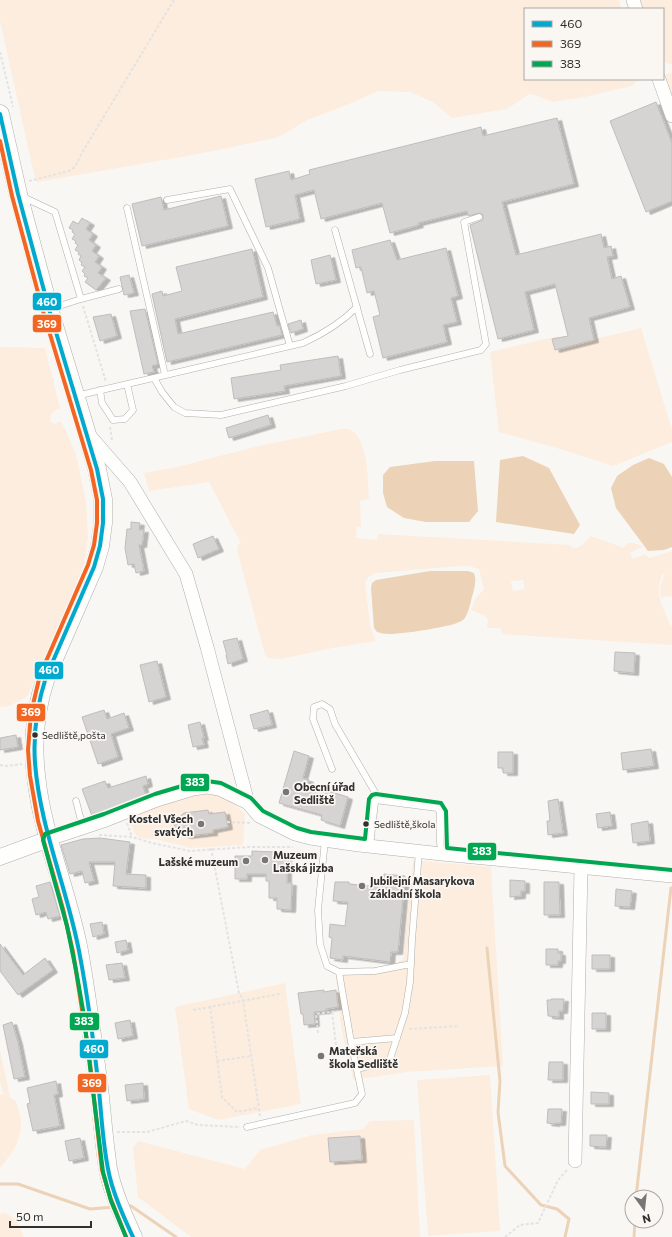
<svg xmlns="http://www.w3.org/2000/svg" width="672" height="1237" font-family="Commissioner,sans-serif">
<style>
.green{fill:#fcedde;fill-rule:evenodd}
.water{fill:#ecd2b7}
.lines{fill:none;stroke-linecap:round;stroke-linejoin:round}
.stream{stroke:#ecd2b7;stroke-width:3}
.building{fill:#d6d4d2;stroke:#bfbdbc;filter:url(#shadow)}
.service-casing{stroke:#b0aead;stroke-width:7}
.minor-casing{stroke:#b0aead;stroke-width:14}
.tertiary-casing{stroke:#b0aead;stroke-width:17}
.secondary-casing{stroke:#b0aead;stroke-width:19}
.path{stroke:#e4e3e2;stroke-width:2;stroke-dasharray:3 2;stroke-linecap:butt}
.service{stroke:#fefefd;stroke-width:6}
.minor{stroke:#fefefd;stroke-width:13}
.tertiary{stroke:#fefefd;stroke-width:16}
.secondary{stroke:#fefefd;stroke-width:18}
.bus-1-casing{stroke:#faf7f3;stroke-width:7}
.bus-2-casing{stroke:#faf7f3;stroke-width:7}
.bus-3-casing{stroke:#faf7f3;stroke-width:7}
.bus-1{stroke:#00a9ce;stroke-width:4}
.bus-2{stroke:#f26522;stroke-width:4}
.bus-3{stroke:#00a651;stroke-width:4}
.bus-dot{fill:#31302f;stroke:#faf7f3;stroke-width:1.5}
.poi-dot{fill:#777674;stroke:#faf7f3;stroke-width:1.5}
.labels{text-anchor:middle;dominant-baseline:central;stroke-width:3.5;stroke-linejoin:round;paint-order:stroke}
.bus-label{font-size:10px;fill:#31302f;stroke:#faf7f3;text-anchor:start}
.poi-label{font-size:11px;font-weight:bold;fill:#31302f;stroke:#faf7f3;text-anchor:start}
.line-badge{stroke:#faf7f3;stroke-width:1.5}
.badge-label{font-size:11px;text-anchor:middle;font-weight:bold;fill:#fff}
</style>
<defs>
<filter id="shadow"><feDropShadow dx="4.5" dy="2.5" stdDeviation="0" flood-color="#0004"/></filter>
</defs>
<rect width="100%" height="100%" fill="#f9f7f4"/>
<path class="green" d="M0,0H619L621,9H525V79H639L632,86L584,97L552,102L535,95L529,94L507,109L452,118L433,102L410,92L378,91L349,104L307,120L284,134L275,138L198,154L37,182L34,174L0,21Z
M639,0H672V65L663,61V9H641Z
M672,72V97L665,79V75Z
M641,328L672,430V442L613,466L567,451L499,432L490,352L558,336L562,347Z
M0,347L45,348L60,408V409C54,410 52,412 50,417L51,422L55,424L61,421L76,454L86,502L88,536L84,563L60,622L27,697L9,706L0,707Z
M341,429C345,429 347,428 351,430C368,439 368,481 369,499L360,501L361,527H357L356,538L377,540L378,534L570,545L573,548C582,547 586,542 591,536L624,548L627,543H634L643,546L630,553L633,559L645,554L649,558L672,551V596L661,597L660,588L665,573H663C653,593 663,606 670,625L672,626V645L502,634L501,628H487L488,620L486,616L471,610L476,598L484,589L479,569L469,566H460L375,573L368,577L365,583L370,626L376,641L332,648L281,659L268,658L265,655L237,550L238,545L241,543L209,482L149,491L144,473L177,467L259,446ZM523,580L525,589L513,591L511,581Z
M196,793C218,792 230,799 245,814L243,845L191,848L155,839L139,838L135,834L128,817Z
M413,860L491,867L503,1066L407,1072L353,1080L341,1027L336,978L342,969L391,966L403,959Z
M285,983L301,1104L218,1120L189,1109L175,1007Z
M0,1050L10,1098L16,1101C18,1109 22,1119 21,1126C20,1143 10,1156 0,1168V1095L3,1094L0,1081Z
M490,1075L500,1231L428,1236L417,1080Z
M414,1120L420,1237H191L138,1197L133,1147L138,1141L245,1169L260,1150L312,1135L363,1129L370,1121Z
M4,1213C15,1216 20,1227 24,1237H0V1214Z"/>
<path class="water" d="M523,456L549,468L580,525L574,534L496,522L500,460Z
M649,458L664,464L672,477V547L664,550L648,551L616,508L611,488L617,476L633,465Z
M435,461H474L478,511L469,522H426L404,518L387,507L383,493V475L390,467Z
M430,571H468L474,573C477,582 474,589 472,597C470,604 468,616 463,620C455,627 401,634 389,634C385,634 381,633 377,632L374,628L371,588L372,583L376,580Z"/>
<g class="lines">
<path class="stream" d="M487,948L500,1081L498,1112L505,1166L541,1205L557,1209L569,1219L565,1237
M0,1184H18L90,1209L114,1207
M636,1197L671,888
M126,1206H131L176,1237
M634,1237L635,1221"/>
</g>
<path class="building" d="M656,102L672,143V201L646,212L610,121Z
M557,118L574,184L502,202L516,255L601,234L604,248L611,246L613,256L607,257L612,279L621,276L630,307L589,318L594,340L555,350L552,339L568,336L555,284L525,292L534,330L498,339L470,225L483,220V215L480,213L468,216L467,211L418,223L419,225L390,233L382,203L321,219L314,190L295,195L300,219L266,227L255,179L289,171L291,180L310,174L309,170L481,127L483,136Z
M221,196L228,226L142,246L132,204L161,197L164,210Z
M82,218L90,223L86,229L93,234L89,240L96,245L92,251L99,256L95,262L102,267L98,273L106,278L96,290L85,282L88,278L84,276L85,274L82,271L85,267L81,265L82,263L79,260L81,256L78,254L79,252L75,250L78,245L75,243L76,241L72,239L75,234L72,232L73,230L69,228L73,221L78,224Z
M390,240L397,260L446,248L458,296L451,298L457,322L443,325L447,342L383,358L373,317L380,315L374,291L367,293L361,267L356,268L352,250Z
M252,249L263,297L175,319L178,334L273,312L277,326H280L282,335L167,362L152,294L162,291L163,296L182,291L176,267Z
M330,255L336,280L316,284L311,260Z
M129,275L134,293L124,295L120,277Z
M145,309L158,364L152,366L154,372L144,374L130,311Z
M111,314L117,336L100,341L93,317Z
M301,320L303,329L291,333L288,324Z
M338,356L341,376L284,386L285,391L234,399L231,378L281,370L280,365Z
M268,415L271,425L229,438L226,428Z
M131,522L140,523L139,530H144L142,545H139L144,571L136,573L134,564L128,565L125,548L127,529H131Z
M213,536L219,549L198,558L193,544Z
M237,638L243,659L228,664L226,655H227L223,641Z
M615,652L635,653L634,673L614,671Z
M157,661L166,697L149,702L140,665Z
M104,710L107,719L124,713L129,728L111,734L118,757L98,764L82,717Z
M268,710L272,725L254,729L250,715Z
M200,722L204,738H202L204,745L193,747L188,725Z
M16,735L18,747L0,750V738Z
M651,749L654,766L623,770L621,753Z
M294,751L309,756L303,778L309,780L308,785L348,797L340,826L321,820L322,815L279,803Z
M498,752H513V773H503V768H498Z
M146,776L148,784L143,786L146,796L92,816L82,789L105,781L108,788Z
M558,799L563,833L548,835L547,821H550L548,801Z
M208,810L209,814L225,812L228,827L213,830V833L187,836L175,832L174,822L184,813Z
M610,812L612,826L598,828L596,814Z
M648,821L650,841L633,843L631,824Z
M100,838L130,842L126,874L146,875V888L113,886L115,862H89L94,881L85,883L82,871L70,874L61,845L83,839Z
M252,851L277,852L276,857H287V883H292L291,910L277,909V898H269V881H266V874H247V879H235V856H252Z
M384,874L405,876L398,952H391L390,962L343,956V960L330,958L332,938L329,937L330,924L345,926L348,902L333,901L335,882H349V884L380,887L381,880H384Z
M510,880L525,881V891H521V896L510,897Z
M50,882L60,916L48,919L46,912L36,915L32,899L39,897L36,886Z
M544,882H559L560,915H544Z
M616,889L632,891L630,907L615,906Z
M102,922L104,934L93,937L90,924Z
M126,940L128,950L117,953L115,942Z
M0,944L23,975L45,958L53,970L18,995L0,971Z
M546,949H558V953H561V961H558V965H546Z
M592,955H610V969H592Z
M122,963L125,978L109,980L106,965Z
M324,990V992L336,990L338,1007L326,1009V1011L314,1012L315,1024L304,1025L303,1014H301L298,993Z
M551,999H564L563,1011H559V1017L548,1016L547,1000H551Z
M592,1013H606V1029H592Z
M130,1020L133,1036L118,1039L115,1023Z
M12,1022L18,1042L25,1077L14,1079L3,1025Z
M549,1062H563V1080H548Z
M56,1081L58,1094L54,1095L60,1126L33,1131L27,1104L30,1103L27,1088Z
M143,1083L144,1099L127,1101L125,1085Z
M591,1092L609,1093V1104H591Z
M548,1109H562L561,1123H555V1124L547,1123Z
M590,1135H607L606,1147L590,1146Z
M360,1136L362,1160L330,1162L328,1138Z
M80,1138L84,1158L69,1161L65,1141Z"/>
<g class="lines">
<g class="service-casing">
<path id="service" d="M23,197L55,212L81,299
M167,200L230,189L268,268L290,346
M127,208L165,375
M335,230L370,354
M50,309L81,299L119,289
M154,378L162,392L174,407L185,413L221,415L346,386L400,370L481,350L486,344L464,222L479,217
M100,390L102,403L113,420L125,419L133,410L127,384
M76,396L303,343C323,334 341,323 357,307
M332,769L313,719L314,707L322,704L330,709L335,724L376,794L370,846
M375,800L437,808L440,812V843L442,854
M76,801L83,828
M325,840L318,910L320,944L327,966L339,972L375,971L411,964
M351,1042L397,1038
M357,1069L373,1065L390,1059L405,1013L410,982L412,940L419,851
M247,1127L355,1103L362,1094L351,1042L339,972"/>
</g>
<g class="minor-casing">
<path id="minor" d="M633,0L636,9
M659,79L672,116
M90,436L130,482L186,574L207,647L248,803
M49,839L106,820L157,800L193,789L207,787L219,789L248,803L259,816L295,834L310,838L359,845L442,854L672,876
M575,1161L581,868"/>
</g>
<g class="tertiary-casing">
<path id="tertiary" d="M0,857L49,839"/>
</g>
<g class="secondary-casing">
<path id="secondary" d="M0,114L18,194L49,309L86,431L97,469L103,499V523L100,546L94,567L46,677C35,710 32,741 36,775C42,835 68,892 79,951C87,996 93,1042 99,1088C102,1115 104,1142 108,1169C113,1193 123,1215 133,1237"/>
</g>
<path class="path" d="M0,52L13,107
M29,181L69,171L75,167L83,151L174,0
M83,306L106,382
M110,427L112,440L111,442
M0,765L7,766L22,764
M227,822L250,823
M127,823L132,837
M132,823L155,822
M99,835L132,837L152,843L190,851L248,847H293
M211,848L239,993L243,1000L260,1116
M210,1006L222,1097L237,1112L258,1108
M193,1010L280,994
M332,1012L336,1045
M409,1029L459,1026
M318,1033L316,1014L338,1011
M217,1061L251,1056
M117,1132H147L186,1121L198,1125L240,1127
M505,1237L520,1225L538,1223L558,1180L568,1169"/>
<use href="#service" class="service"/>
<use href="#minor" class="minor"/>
<use href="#tertiary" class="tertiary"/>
<use href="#secondary" class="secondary"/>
<g class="bus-1-casing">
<path id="bus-1" d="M0,114L18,194L49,309L97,469L103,499V523L100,546L94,567L46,677C37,705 33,734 35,763C40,828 67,888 79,951C88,997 94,1044 99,1091C102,1120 103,1150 110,1178C115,1198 124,1218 133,1237"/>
</g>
<g class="bus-2-casing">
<path id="bus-2" d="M0,141L12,196L43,311L91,470L97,500V523L94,545L88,565L40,675L31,713L28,750L30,776L38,821L63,909L73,952L89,1054L102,1170L110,1197L126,1237"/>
</g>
<g class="bus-3-casing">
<path id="bus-3" d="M126,1237L111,1201L103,1172L83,1010L76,970L67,926L43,840L45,834L104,814L155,794L192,783L207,781L221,783L251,798L263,811L297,828L311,832L365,839L369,799L372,795L376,794L441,803L446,811L447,848L672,870"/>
</g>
<use href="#bus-1" class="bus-1"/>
<use href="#bus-2" class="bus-2"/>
<use href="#bus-3" class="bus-3"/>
</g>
<g class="bus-dot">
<circle cx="35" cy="735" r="3.5"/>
<circle cx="366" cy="824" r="3.5"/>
</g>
<g class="poi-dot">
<circle cx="286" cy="792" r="4"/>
<circle cx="201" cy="824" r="4"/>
<circle cx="265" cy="860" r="4"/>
<circle cx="246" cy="861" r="4"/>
<circle cx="362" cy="886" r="4"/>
<circle cx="321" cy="1056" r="4"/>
</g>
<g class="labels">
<g class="bus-label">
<text x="42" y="735">Sedliště,pošta</text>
<text x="374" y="824">Sedliště,škola</text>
</g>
<g class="poi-label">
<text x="294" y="786">Obecní úřad<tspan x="294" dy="13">Sedliště</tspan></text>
<text x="193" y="818" text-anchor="end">Kostel Všech<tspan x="193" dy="13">svatých</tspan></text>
<text x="273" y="854">Muzeum<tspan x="273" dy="13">Lašská jizba</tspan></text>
<text x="238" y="861" text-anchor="end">Lašské muzeum</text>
<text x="370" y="880">Jubilejní Masarykova<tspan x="370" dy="13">základní škola</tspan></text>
<text x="329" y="1050">Mateřská<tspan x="329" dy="13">škola Sedliště</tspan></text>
</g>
</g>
<g class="line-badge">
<rect x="32" y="292" width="30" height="19" rx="4" fill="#00a9ce"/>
<rect x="32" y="314" width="30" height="19" rx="4" fill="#f26522"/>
<rect x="34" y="661" width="30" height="19" rx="4" fill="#00a9ce"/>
<rect x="16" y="703" width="30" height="19" rx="4" fill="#f26522"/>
<rect x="180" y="773" width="30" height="19" rx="4" fill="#00a651"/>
<rect x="467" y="842" width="30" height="19" rx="4" fill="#00a651"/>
<rect x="69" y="1012" width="31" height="19" rx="4" fill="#00a651"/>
<rect x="79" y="1039" width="30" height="20" rx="4" fill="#00a9ce"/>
<rect x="77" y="1073" width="30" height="20" rx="4" fill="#f26522"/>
</g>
<g class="badge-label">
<text x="47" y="306">460</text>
<text x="47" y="328">369</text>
<text x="49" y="674">460</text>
<text x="31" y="716">369</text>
<text x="195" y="786">383</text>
<text x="482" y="855">383</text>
<text x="84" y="1025">383</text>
<text x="94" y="1053">460</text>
<text x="92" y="1087">369</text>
</g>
<rect x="524" y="8" width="140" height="72" fill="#faf7f3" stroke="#aaa7a5"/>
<rect x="532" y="21" width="20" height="6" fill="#00a9ce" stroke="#aaa7a5"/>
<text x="560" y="28" font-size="12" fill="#31302f">460</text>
<rect x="532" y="41" width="20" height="6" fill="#f26522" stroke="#aaa7a5"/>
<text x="560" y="48" font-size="12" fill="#31302f">369</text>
<rect x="532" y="61" width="20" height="6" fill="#00a651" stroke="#aaa7a5"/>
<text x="560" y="68" font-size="12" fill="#31302f">383</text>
<g transform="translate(644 1209) rotate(165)"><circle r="19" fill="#faf7f3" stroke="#aaa7a5"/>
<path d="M0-3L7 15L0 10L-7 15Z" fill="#777674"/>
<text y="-6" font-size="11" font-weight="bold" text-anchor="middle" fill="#31302f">N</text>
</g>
<path d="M10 1221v6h81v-6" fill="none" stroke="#31302f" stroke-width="2"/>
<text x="16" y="1221" font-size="12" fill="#31302f" stroke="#faf7f3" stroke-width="3" paint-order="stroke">50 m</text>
</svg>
